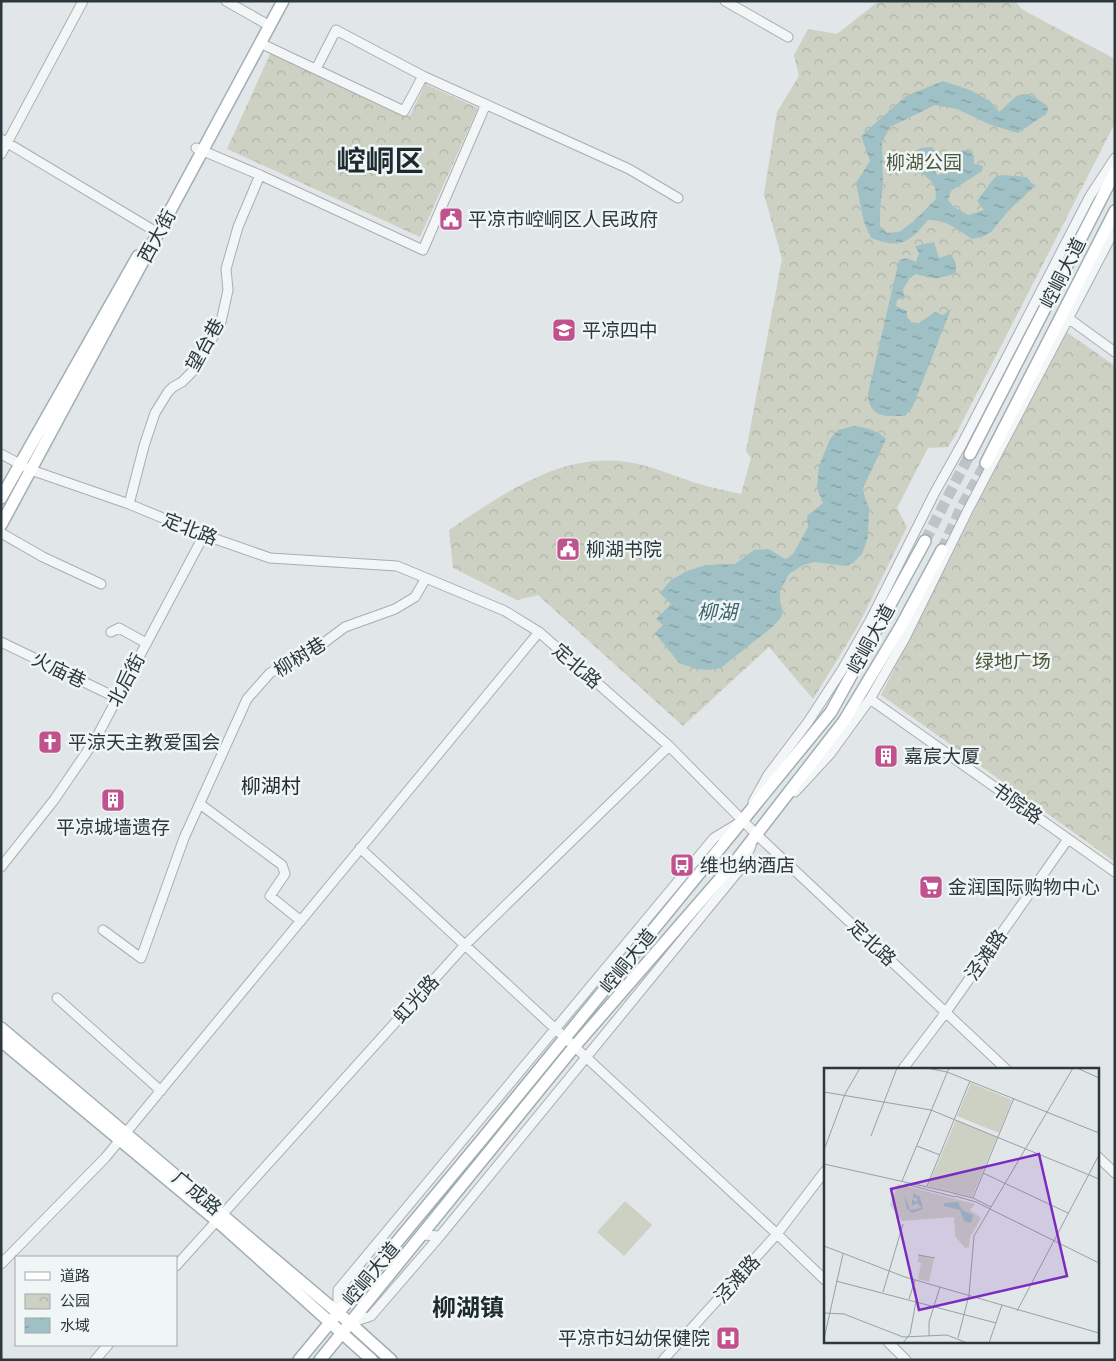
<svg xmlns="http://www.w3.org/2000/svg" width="1116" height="1361" font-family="Jost,'Noto Sans SC',sans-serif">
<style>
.park{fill:url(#park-crowns)}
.garden{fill:#ccd1c3}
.water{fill:url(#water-ripples)}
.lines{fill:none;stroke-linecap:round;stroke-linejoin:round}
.major-tunnel{stroke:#bdc3c6;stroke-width:11;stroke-dasharray:11 5.5;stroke-linecap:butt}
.minor-casing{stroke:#a7afb2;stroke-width:11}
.major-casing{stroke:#a1afb2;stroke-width:14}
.minor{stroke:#f3f6f7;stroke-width:9}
.major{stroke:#fff;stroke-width:11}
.labels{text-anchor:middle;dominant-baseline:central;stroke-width:5;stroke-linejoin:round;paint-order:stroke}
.park-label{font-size:19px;fill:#4b583a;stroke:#f0f5f6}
.poi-label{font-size:19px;fill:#2b393e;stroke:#f0f5f6;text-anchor:start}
.street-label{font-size:19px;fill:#2b393e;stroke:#f0f5f6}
.water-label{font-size:20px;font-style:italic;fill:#39656d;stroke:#f0f5f6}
.neighbourhood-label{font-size:20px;fill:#1d2a2f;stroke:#f0f5f6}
.district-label{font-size:24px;font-weight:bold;fill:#1d2a2f;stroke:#f0f5f6}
.town-label{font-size:29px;font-weight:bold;fill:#1d2a2f;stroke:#f0f5f6}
.inset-road{fill:none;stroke:#98a1a4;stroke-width:1}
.view{fill:#7b2cbf;fill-opacity:0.15;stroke:#7b2cbf;stroke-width:2.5}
.inset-edge{fill:none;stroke:#2b393e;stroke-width:2.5}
</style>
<defs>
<pattern id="park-crowns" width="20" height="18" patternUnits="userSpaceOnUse" patternTransform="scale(1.25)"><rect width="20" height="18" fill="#ccd1c3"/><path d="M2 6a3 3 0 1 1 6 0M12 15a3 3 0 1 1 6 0" fill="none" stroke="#afb4a9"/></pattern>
<pattern id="water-ripples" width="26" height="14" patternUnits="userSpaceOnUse" patternTransform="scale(1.25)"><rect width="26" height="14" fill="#9fc0c4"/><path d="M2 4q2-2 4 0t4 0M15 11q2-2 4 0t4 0" fill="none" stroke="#829da1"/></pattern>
</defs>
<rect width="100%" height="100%" fill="#e1e6e8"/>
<path class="park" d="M879,1H1015L1023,10L1115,59V123L955,436L948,447L928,448L897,508L907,527L858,626L813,699L769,647L683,726L538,595L517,600L453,568L449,530C502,495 560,452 627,462C650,465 671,475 693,482C708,487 725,490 741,494L751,458L746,451L782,259L764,194L777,112L799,76L794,55L808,29L837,34Z
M271,52L410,116L425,84L478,108L420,237L227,149Z
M1065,331L1115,366V862L881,695Z"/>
<path class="garden" d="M625,1201L652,1225L624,1256L597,1232Z"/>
<path class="water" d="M943,81L970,90L990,101L999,112C1013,101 1018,87 1036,98C1042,102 1045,103 1048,109L1046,114L1018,133L991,125L957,109L935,105L890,127L882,142L883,186L880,207V226L887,233L899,232L914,221L936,199L935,185L919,170L915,157L920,148L932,147L938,155L932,166L937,175L944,174L949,165L948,156L954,152L968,150L974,156V164L983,166L982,171L951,191L948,200L954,207L968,215L984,210L977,201L995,177L1002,175L1027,177L1034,187L1009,210L991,232L982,237L972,239C959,230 945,219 928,220C909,243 900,249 871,238L864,222L856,183L870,161L861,136L906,96Z
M934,242L939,258L951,254L956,264V273C937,280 934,279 916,274L910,278L903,289L904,297L897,300L896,306L907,311V317L910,322L919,323L935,312L943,315L951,309L912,408L905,416C885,416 870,419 868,394L899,260L907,258L916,262L919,253L915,246Z
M854,426C867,428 877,430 886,439L863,488L865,498L869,508L868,537L862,554L854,562L846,566L814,562L803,565L789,574L780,591V601L783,612L780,619L771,628L722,667L710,670L697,669L679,663L655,633L663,625L656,619L671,604L660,593L671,580L687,571L706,565L735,564L754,550L769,549L785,559L792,556L808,527L807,516L823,503L817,488L819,466L830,439L838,430Z"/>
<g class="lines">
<path class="major-tunnel" d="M925,541L970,454
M942,550L962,506L986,463"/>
<g class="minor-casing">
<path id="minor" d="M226,1L270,26
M725,1L788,37
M260,43L404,111L423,76
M316,69L336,30L423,76L629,169L678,198
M1,139L158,233
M196,148L260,175L423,250L486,104
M1,154L83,1
M1068,318L1115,352
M1,454L31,470L129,504L204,535L270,558L397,566L505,611L539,632L669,746L756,834L1007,1070
M129,504L144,446L155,413L168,392L173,387L182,382L197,367L221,322L228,290L226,269L238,227L260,175
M1,533L43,557L101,584
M111,632L119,628L146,643
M1,642L117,698
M870,699L1115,872
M795,792L830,754L870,699L905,638L968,510L1115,229
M753,802L768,775L808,722L842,670L871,619L935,492L962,444L1090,196L1115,158
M200,804L282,865L285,874L270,896L301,921
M360,848L777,1234L825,1280
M1,867L54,800L95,740L204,535
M103,930L141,958L184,838L247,699L270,673L325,642L345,627L395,609L415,597L426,578
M57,998L161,1091
M902,1070L946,1012L1068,839
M1097,1156L1115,1173
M422,1235L440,1236L741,868L751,846
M1,1264L105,1158L539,632
M176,1266L465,945L669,746
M338,1313V1290L714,838L737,824
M350,1323L371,1316L440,1236
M888,1342L906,1360
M95,1360L108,1345
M663,1360L777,1234L825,1171"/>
</g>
<g class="major-casing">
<path id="major" d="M970,454L1115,172
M986,463L1115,211
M1,498L138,256
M1,525L283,1
M1,1028L350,1323L391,1360
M1,1041L216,1220L372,1360
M299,1360L484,1137L831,712L925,541
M320,1360L574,1047L738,858L844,721L901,626L942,550"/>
</g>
<use href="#minor" class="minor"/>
<use href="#major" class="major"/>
</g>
<defs>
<g id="civic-square" transform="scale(1.25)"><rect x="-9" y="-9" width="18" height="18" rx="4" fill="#c0538e" stroke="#f0f5f6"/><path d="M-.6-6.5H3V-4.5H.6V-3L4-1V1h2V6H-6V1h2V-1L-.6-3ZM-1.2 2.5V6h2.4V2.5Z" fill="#fff"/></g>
<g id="school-square" transform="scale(1.25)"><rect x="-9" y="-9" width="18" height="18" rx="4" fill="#c0538e" stroke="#f0f5f6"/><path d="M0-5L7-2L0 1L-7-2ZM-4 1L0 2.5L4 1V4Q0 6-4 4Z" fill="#fff"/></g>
<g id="church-square" transform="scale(1.25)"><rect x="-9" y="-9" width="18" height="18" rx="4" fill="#c0538e" stroke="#f0f5f6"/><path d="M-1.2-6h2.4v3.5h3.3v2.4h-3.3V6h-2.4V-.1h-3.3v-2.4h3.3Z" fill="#fff"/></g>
<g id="building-square" transform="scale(1.25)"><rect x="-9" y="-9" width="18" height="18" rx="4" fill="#c0538e" stroke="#f0f5f6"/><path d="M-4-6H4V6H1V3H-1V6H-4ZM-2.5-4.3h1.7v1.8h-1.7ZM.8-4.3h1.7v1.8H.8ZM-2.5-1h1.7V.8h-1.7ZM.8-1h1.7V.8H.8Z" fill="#fff"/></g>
<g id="bus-square" transform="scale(1.25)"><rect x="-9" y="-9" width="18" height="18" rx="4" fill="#c0538e" stroke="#f0f5f6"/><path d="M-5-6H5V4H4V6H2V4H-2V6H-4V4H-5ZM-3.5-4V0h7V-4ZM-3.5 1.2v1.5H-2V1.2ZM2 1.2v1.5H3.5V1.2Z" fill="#fff"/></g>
<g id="supermarket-square" transform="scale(1.25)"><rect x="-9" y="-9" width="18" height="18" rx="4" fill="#c0538e" stroke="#f0f5f6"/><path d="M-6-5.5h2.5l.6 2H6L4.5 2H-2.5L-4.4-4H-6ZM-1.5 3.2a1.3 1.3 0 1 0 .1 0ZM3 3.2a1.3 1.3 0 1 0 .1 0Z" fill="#fff"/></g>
<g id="hospital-square" transform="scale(1.25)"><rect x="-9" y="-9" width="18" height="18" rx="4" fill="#c0538e" stroke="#f0f5f6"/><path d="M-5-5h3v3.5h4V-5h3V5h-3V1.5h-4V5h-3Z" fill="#fff"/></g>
</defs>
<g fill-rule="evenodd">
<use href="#civic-square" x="451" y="219"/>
<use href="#school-square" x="564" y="330"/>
<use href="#civic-square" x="568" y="549"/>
<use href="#church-square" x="50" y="742"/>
<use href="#building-square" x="886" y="756"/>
<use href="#building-square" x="113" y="800"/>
<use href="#bus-square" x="682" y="865"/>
<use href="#supermarket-square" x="931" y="887"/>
<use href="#hospital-square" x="728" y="1338"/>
</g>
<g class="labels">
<g class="park-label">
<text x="924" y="162">柳湖公园</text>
<text x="1013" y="661">绿地广场</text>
</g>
<g class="poi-label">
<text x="468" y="219">平凉市崆峒区人民政府</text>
<text x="582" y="330">平凉四中</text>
<text x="586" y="549">柳湖书院</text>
<text x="68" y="742">平涼天主教爱国会</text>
<text x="904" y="756">嘉宸大厦</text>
<text x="113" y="827" text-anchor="middle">平凉城墙遗存</text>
<text x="700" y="865">维也纳酒店</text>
<text x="948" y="887">金润国际购物中心</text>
<text x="710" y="1338" text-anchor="end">平凉市妇幼保健院</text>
</g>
<g class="street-label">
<text transform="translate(157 236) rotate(-62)">西大街</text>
<text transform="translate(1063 273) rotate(-63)">崆峒大道</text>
<text transform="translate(205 345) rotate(-61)">望台巷</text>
<text transform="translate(190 529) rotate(21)">定北路</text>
<text transform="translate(871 639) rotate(-61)">崆峒大道</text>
<text transform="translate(300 657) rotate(-32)">柳树巷</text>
<text transform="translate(577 666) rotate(41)">定北路</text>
<text transform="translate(59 670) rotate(26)">火庙巷</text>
<text transform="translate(126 680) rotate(-62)">北后街</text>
<text transform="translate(1017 803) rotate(35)">书院路</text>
<text transform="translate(872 943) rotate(43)">定北路</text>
<text transform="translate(986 955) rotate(-55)">泾滩路</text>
<text transform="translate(628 961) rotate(-51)">崆峒大道</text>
<text transform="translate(416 999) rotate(-48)">虹光路</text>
<text transform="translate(197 1193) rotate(40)">广成路</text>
<text transform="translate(371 1274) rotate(-50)">崆峒大道</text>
<text transform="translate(737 1279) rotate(-48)">泾滩路</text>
</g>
<g class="water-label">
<text x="717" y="612">柳湖</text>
</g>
<g class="neighbourhood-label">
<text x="271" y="786">柳湖村</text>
</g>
<g class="district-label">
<text x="468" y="1307">柳湖镇</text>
</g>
<g class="town-label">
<text x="380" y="161">崆峒区</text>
</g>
</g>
<g transform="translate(824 1068)">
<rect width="275" height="275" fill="#e1e6e8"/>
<path d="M147,15L188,32L175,65L133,48ZM132,52L173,69L148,129L104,118ZM74,116L151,136L146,142L157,150L146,169L145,179L141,180L131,168L130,149L78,153L66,137ZM95,187L110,191L105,214L94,211L97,195L93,194Z" fill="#ccd1c3"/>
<path d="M80,125L86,142L98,140L93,135L88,138V131L92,134L94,131L89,129V125L96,129L99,141L88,145L83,141ZM134,134L138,142L149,147L147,155L140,153L136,142L120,138V135Z" fill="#9fc0c4"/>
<path class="inset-road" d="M102,0L123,4L275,65M253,0L275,10M0,24L107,42L275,111M47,68L73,0M93,78L116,87M0,82L21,26L36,0M0,96L121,123M159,105L244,145M78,113L125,0M81,116L131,129M103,118L146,13M121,123L149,130L167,139M131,128L152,134L275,195M149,130L190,30M0,178L81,209L275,265M94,187L111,190M12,213L172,255M59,224L79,156M85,231L91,212M193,243L275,87M0,245L20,246L79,269L123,267L143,275M105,268V254L116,219M134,270L145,227L150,168L249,0M0,271L19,186M79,275L86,266L92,233M165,275L178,237"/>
<path class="view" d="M215,86L243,208L95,242L67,121Z"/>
<rect width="275" height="275" class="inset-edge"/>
</g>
<rect width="1116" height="1361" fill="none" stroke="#2b393e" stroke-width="5"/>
<rect x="15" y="1256" width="162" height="90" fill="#f0f5f6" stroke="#a1aaac"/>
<rect x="25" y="1272" width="25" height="8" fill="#ffffff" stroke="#a1aaac"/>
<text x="60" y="1281" font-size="15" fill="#2b393e">道路</text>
<rect x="25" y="1294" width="25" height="15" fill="url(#park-crowns)" stroke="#a1aaac"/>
<text x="60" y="1306" font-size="15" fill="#2b393e">公园</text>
<rect x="25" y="1318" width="25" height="15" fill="url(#water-ripples)" stroke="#a1aaac"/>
<text x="60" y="1331" font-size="15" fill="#2b393e">水域</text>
</svg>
